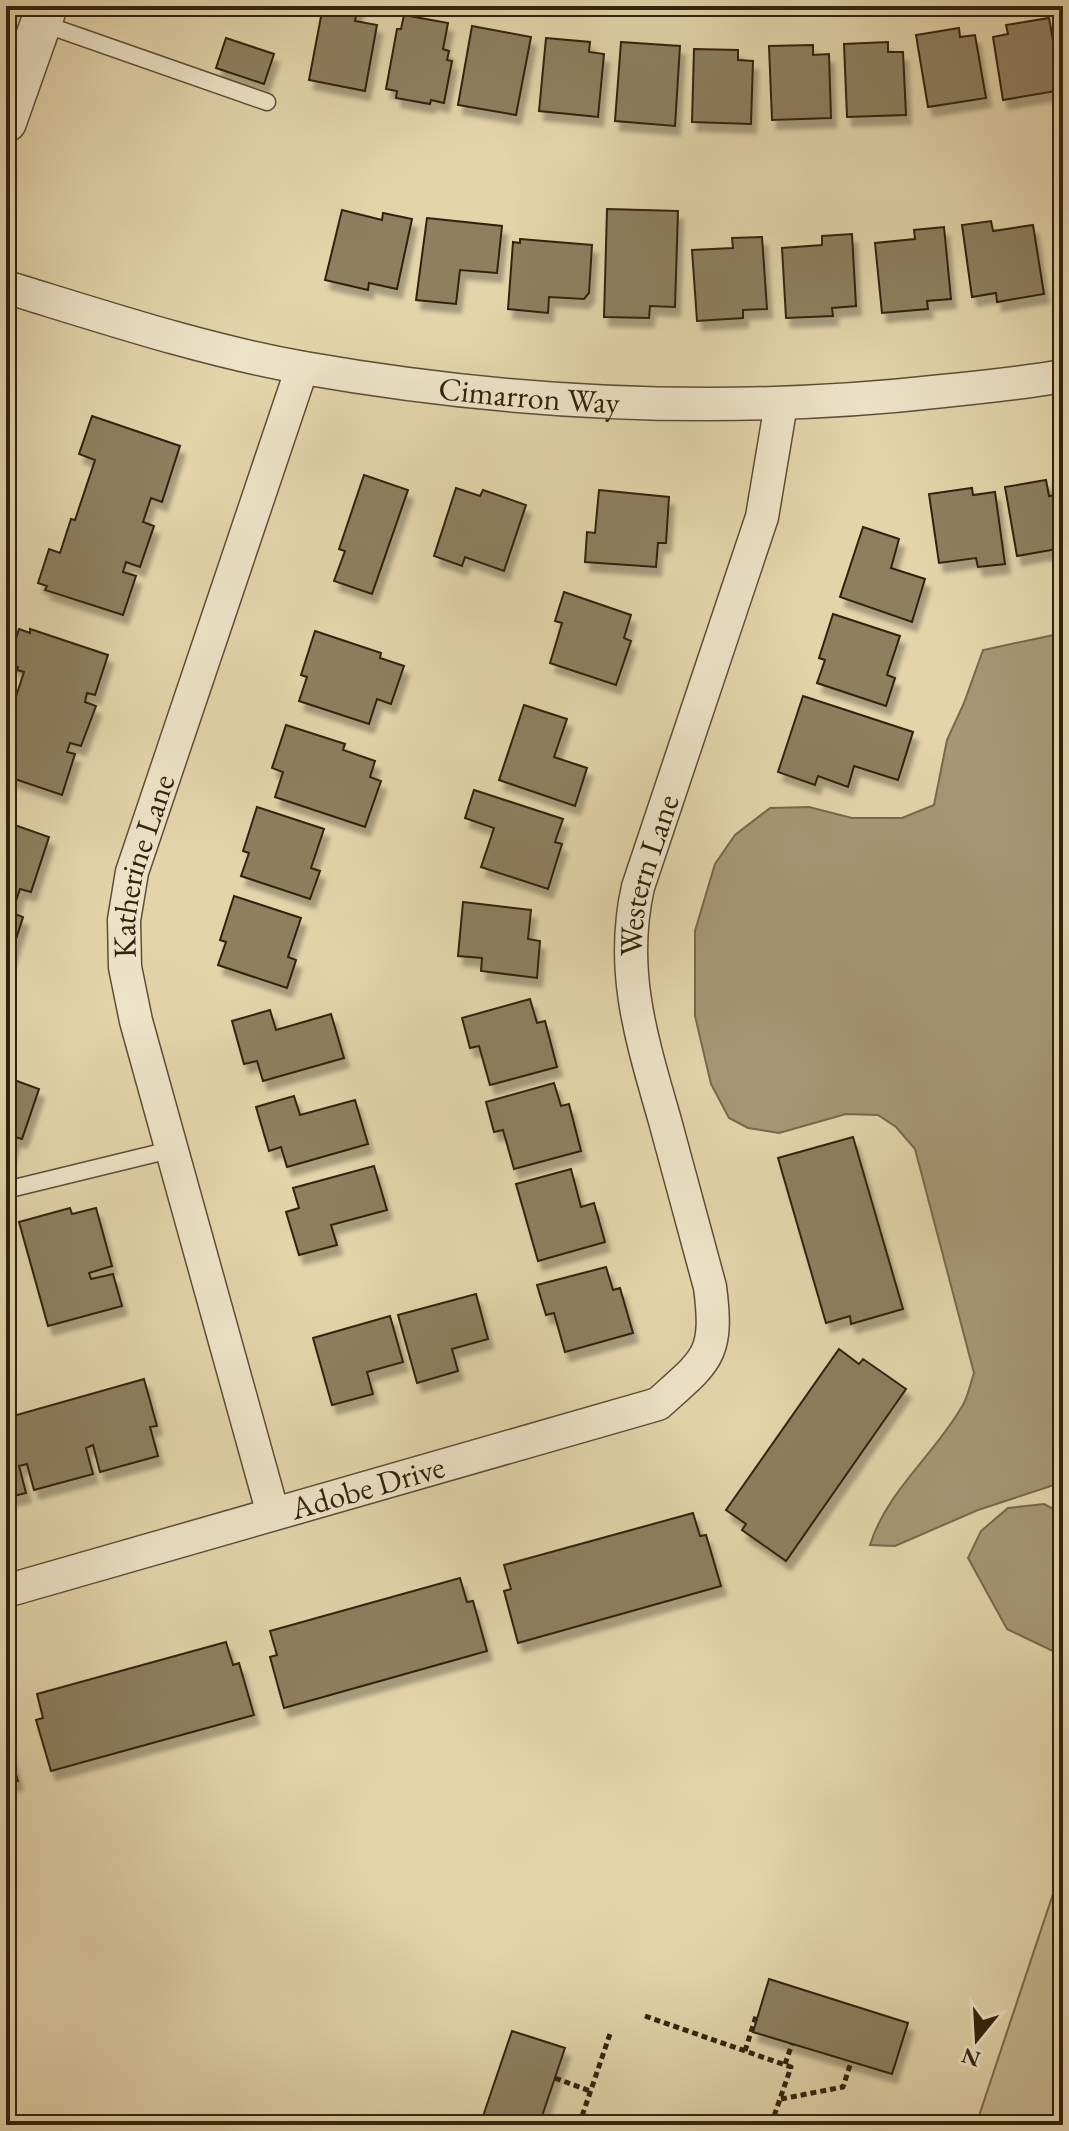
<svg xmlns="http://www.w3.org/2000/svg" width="1069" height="2131" font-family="'EB Garamond',serif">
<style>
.green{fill:#c5b68f;stroke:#7c6c4e;stroke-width:2}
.water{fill:#a79775;stroke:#78684c;stroke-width:2}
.building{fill:#8e7f5f;stroke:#32220e;stroke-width:2;filter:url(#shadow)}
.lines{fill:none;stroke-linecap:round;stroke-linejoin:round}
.service-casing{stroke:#5e4e35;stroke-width:19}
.minor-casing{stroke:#5e4e35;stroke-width:35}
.tertiary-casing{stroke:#5e4e35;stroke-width:43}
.path{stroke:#32220e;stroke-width:5;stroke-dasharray:6 4;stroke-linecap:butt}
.service{stroke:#ede3c8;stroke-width:16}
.minor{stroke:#ede3c8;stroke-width:32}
.tertiary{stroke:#ede3c8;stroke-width:40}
.labels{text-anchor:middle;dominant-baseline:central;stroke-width:8;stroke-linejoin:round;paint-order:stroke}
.street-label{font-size:32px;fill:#32220e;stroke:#ede3c8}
</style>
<defs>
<filter id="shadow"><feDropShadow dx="5" dy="9" stdDeviation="2" flood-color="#0004"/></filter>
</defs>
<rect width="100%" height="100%" fill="#e3d4aa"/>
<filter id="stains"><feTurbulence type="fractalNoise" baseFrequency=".0025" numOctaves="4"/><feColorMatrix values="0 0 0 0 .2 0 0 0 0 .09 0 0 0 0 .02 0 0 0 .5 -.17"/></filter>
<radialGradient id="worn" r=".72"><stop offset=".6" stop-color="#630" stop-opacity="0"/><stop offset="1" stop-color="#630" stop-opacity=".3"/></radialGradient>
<path class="green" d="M1063,1864V2125H976Z"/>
<path class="water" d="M1063,633V1482L978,1510L895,1546L870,1545C887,1491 933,1456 961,1408C968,1398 970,1384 974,1373L915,1149L896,1127L878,1115L846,1114L779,1133L748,1128L729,1118L711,1084L695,1016V931L715,864L735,835L770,808L809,807L852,818H902L934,805L947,740L964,703L983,650Z
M1044,1504L1063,1514V1656L1007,1629L968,1558L981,1531L1008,1508Z"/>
<path class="building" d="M323,6H358L355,21L377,25L365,91L309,80Z
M404,15L448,23L443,49L449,51L447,60L452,61L444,103L431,100L430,104L396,98L397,91L386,89L397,29H401Z
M1049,18L1062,90L1003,100L993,37L1008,34L1006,25Z
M472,26L531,37L516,115L458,105Z
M959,28L960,37L975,35L986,98L928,107L916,35Z
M226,38L274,54L264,84L216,68Z
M546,38L590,42L589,52L604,54L598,117L539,111Z
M621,42L680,46L675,126L615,121Z
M888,42V52H903L906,115L847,117L844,44Z
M813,45V55L829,54L831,118L772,120L769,46Z
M694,49L738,50V60L753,61L751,124L692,122Z
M1063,205V251L1056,206Z
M607,209L678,211L675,307L650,306L649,318L604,317Z
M342,210L382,220L383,213L412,219L397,289L369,283L368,290L325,280Z
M427,218L502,226L497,273L460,270L456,304L416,300Z
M991,221L993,231L1033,225L1044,294L997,302L996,293L972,297L962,225Z
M944,227L951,299L927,301L928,309L882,313L875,243L915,239L914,230Z
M852,234L856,306L832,308L833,316L786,318L782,248L822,245V236Z
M762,237L767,309L743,310V318L697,321L692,250L733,248L732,238Z
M520,239L592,245L589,293L584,299L549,297L548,313L508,309L513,242L520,243Z
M92,416L180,446L162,502L151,498L143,522L154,526L140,567L126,562L123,572L136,576L123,615L45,590L47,586L38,583L49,549L60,553L71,519L75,520L95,460L79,454Z
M364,475L408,490L372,594L334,581L345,551L339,549Z
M1046,480L1049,496L1063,494V548L1017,556L1005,487Z
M456,488L480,496L483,490L526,505L504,571L465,557L462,566L434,556Z
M972,488L973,495L995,492L1005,564L978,567L976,558L939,563L929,494Z
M599,490L669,497L666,543H658L656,567L585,562L587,532L595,533Z
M863,527L899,539L891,568L925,579L912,622L840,597Z
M564,592L631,615L624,638L631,641L616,685L550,663L562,623L555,621Z
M833,614L900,636L887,675L895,678L886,706L817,683L825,660L819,658Z
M19,629L30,633V629L108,655L95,695L87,693L85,702L96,706L81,746L70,743L67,752L75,754L62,795L6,776V727L24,672L17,670L18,667L8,663Z
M315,631L381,653L380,658L404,666L391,704L377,699L369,724L299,701L307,677L301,675Z
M803,696L913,732L898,780L854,766L848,787L818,776L815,785L778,772Z
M524,705L567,719L554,757L587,768L575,806L499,780Z
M286,725L345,744L343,750L375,761L370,777L381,781L365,827L275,797L283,772L272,768Z
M474,790L563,819L555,842L562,844L548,889L481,867L494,828L465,818Z
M257,807L324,829L311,868L320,871L310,899L241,876L249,853L243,851Z
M6,822L49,837L31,892L20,889L12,913L23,917L10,958L6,957Z
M234,896L301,918L288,957L296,960L287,988L218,965L226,942L220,940Z
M463,902L531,910L528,939L540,941L537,978L481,971L482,958L458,956Z
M530,999L537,1023L545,1021L557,1067L490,1085L479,1046L470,1048L462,1018Z
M270,1010L276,1030L331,1014L344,1058L263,1081L257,1061L244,1064L232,1021Z
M6,1077L39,1089L22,1139L15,1137L8,1160Z
M554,1083L561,1106L569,1104L581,1151L514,1169L503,1130L494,1132L486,1102Z
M294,1096L300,1115L355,1100L368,1144L287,1167L281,1147L269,1151L256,1107Z
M853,1137L903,1309L851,1324L850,1316L826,1323L778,1158Z
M374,1166L387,1210L331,1225L337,1245L299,1255L286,1212L299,1208L293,1188Z
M571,1169L581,1207L594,1203L605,1242L538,1261L516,1184Z
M70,1208L72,1214L96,1208L112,1266L89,1273L91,1279L113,1274L122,1306L48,1326L19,1222Z
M606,1267L613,1290L620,1288L633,1333L565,1352L554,1313L546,1315L537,1285Z
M476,1294L488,1339L452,1349L458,1371L417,1383L398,1315Z
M390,1316L403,1362L367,1372L373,1394L332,1405L313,1338Z
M839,1349L859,1364L863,1359L906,1389L786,1561L742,1530L746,1524L726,1510Z
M144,1379L157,1426L150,1427L158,1456L100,1472L93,1445L86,1448L93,1474L34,1490L27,1464L19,1466L26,1493L6,1498V1418Z
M693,1513L700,1536L706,1535L721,1586L518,1643L504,1591L511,1589L504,1565Z
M460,1578L467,1602L473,1601L487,1651L284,1708L270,1657L277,1655L270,1631Z
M226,1642L233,1665L239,1663L254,1715L51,1771L36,1720L43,1718L37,1694Z
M6,1741L18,1781L6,1784Z
M769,1979L908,2023L892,2074L753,2032Z
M512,2031L565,2048L539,2125H480Z"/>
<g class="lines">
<g class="service-casing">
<path id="service" d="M41,23L267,102
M6,1190L170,1150"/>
</g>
<g class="minor-casing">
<g id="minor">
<path id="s1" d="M6,287C104,317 203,350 304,368C515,405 730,415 943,391C983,387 1023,383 1063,376"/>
<path id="s2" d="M273,1514L136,1021L125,967L124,920L132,872L302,368"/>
<path id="s3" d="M6,1591L658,1404C707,1360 719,1356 710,1287C695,1232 680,1177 665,1121C642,1040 619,971 638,887L762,517L781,404"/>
</g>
</g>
<g class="tertiary-casing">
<path id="tertiary" d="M6,122L47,6"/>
</g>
<path class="path" d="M645,2016L791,2067L771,2125
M745,2051L757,2013
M785,2064L792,2044
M555,2078L590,2091
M781,2099L843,2087L851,2062
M579,2125L610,2034"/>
<use href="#service" class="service"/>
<use href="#minor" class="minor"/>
<use href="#tertiary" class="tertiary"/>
</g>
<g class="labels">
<g class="street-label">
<text stroke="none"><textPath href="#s1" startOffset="536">Cimarron Way</textPath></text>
<text stroke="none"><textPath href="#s2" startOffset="670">Katherine Lane</textPath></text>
<text stroke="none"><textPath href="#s3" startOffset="1240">Western Lane</textPath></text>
<text stroke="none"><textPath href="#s3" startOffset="376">Adobe Drive</textPath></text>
</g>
</g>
<rect width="1069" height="2131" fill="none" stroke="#e3d4aa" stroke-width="32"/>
<rect x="8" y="8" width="1053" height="2115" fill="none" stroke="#32220e" stroke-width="4"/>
<rect x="16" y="16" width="1037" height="2099" fill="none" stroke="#32220e" stroke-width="2"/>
<g transform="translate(977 2039) rotate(198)" stroke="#ede3c8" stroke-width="6" paint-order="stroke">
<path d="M0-6L14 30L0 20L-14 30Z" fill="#32220e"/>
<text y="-12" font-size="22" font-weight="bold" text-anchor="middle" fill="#32220e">N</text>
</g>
<rect width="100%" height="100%" filter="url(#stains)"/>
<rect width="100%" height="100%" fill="url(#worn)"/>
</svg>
